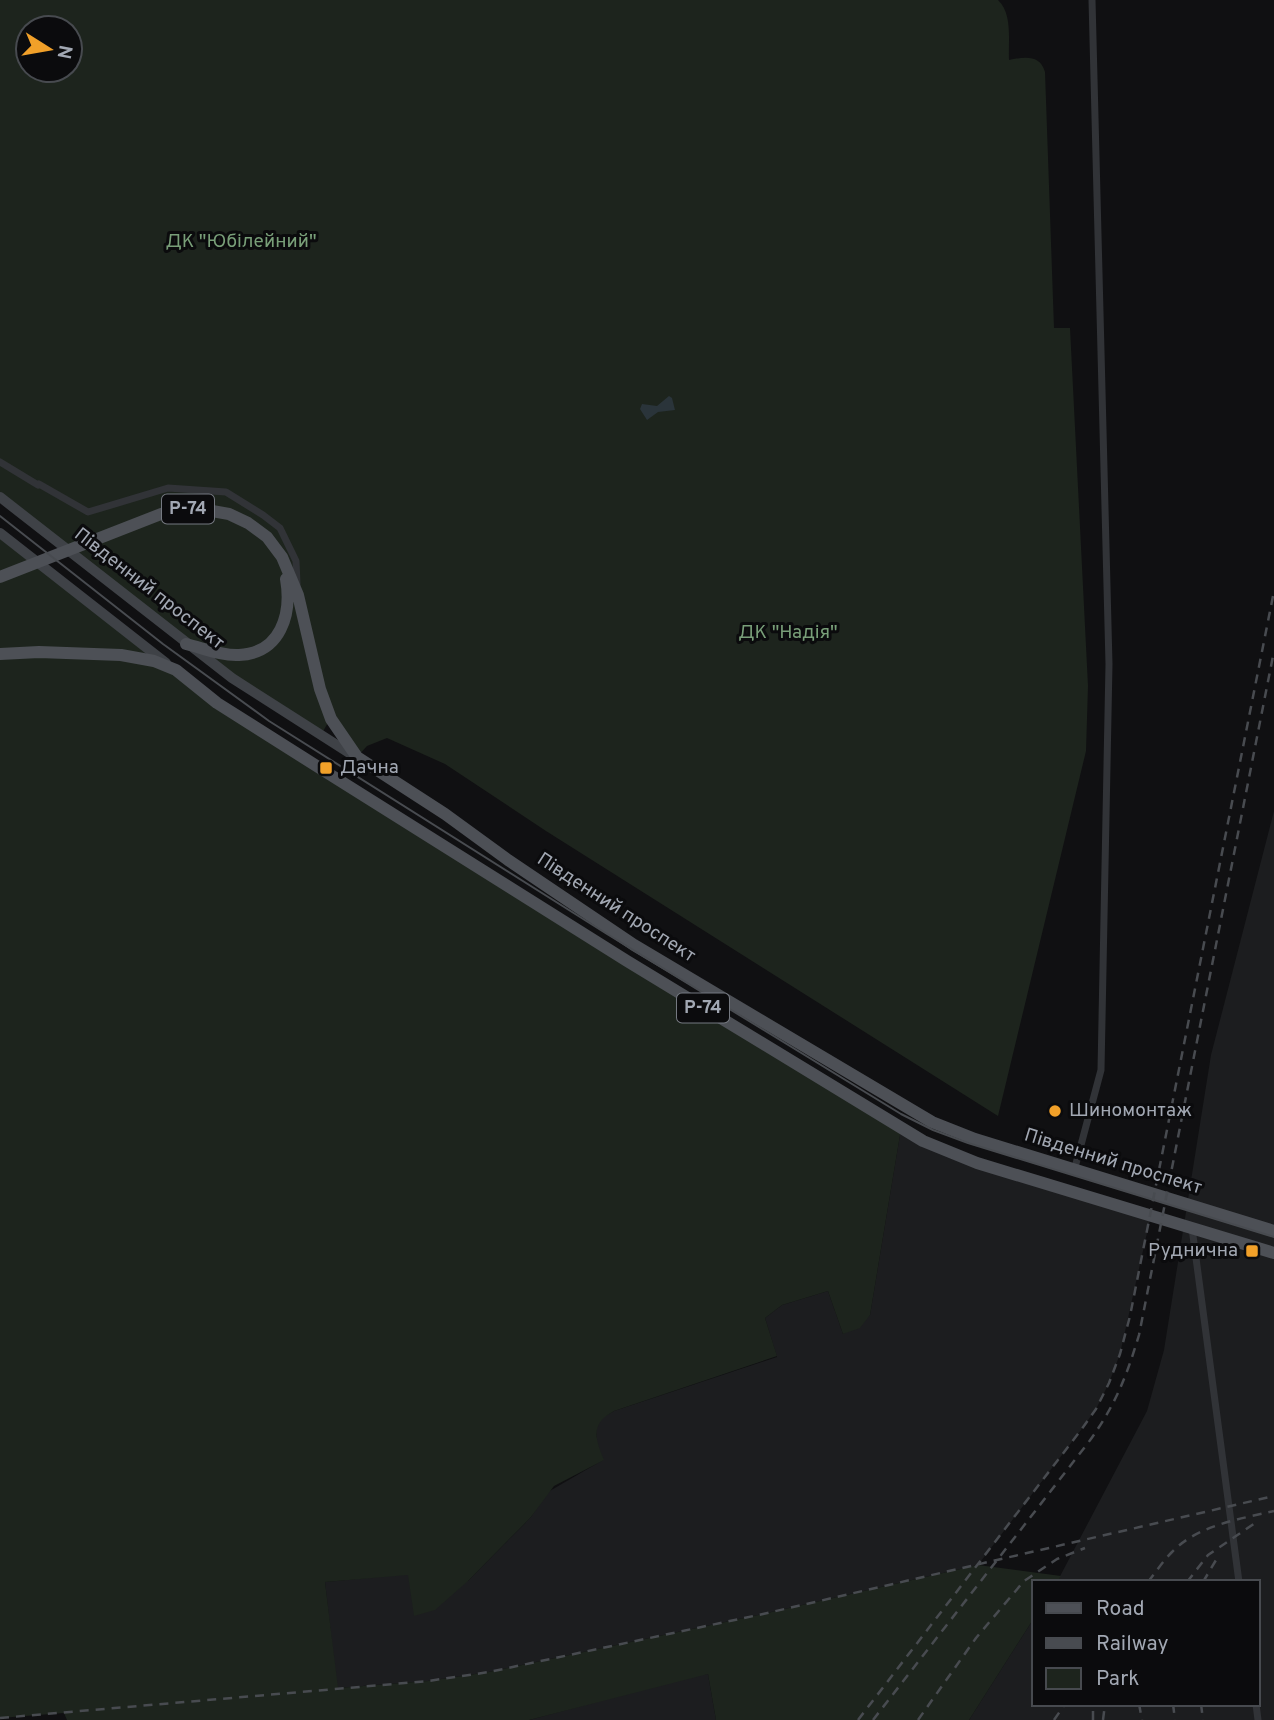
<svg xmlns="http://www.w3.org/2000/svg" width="1274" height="1720" font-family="Overpass,sans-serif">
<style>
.built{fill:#1c1d1f}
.green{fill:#1d241d;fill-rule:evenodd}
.water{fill:#2a343a}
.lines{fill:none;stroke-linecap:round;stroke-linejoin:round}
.minor{stroke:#313337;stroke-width:7}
.secondary{stroke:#3f4247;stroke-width:10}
.primary{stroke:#4d5056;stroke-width:12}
.tram{stroke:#484b50;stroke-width:2}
.rail{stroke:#484b50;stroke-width:2.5;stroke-dasharray:9 7;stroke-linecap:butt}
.poi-dot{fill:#f1a029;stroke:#0b0b0d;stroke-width:2.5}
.labels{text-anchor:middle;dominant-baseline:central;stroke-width:6;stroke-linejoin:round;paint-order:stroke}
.shield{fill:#0b0b0d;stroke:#757981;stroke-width:2}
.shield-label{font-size:18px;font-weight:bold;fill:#a2a8b3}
.park-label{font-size:19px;fill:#789e78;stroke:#0b0b0d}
.street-label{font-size:19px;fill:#a2a8b3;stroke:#0b0b0d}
.poi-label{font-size:19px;fill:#a2a8b3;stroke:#0b0b0d;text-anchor:start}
</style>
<rect width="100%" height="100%" fill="#101012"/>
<path class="built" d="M1274,811V1720H969L1034,1618V1704H1258V1582H1057L1147,1411L1164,1350L1211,1055Z
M901,1129L923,1141L1151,1215L1120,1354L1109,1383L1096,1409L1081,1430L978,1565L763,1614L489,1672L428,1681L337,1688L325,1582L408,1574L468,1581L531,1517L548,1492L603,1460L597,1443L596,1429L601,1418L614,1411L777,1357L765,1318L782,1305L828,1291L843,1334L870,1315Z
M708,1674L716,1720H529L697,1675Z"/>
<path class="green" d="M0,0H998C1013,14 1008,41 1009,60C1024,57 1040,54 1045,72L1054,328H1070L1088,686L1086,751L998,1116L546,831L445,764L387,738L367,746L357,757L330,719L321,735L232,678L0,497ZM28,28H70V70H28Z
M0,534L217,703L901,1129L870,1315L860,1328L843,1334L828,1291L782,1305L765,1318L777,1356L614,1411C590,1424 595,1438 604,1460L554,1486L531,1517L468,1581L435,1610L414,1616L408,1575L325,1582L338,1688L428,1681L489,1672L763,1614L978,1565L1061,1576L1057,1582H1034V1618L969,1720H716L708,1674L529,1720H67L64,1713L0,1718Z"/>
<path class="water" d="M669,396L672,398L675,410L658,412L647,420L640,409L642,404L657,406Z"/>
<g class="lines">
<path class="minor" d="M0,462L38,485
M39,484L88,512L168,488L226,492L263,515L280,528L296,561L297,584
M1074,1171L1101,1070L1109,664L1092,0
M1192,1228L1239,1582
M1256,1704L1258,1720"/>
<path class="secondary" d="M0,497L232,678L354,756
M0,533L166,663"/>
<path class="primary" d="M0,577L161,514L201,509L229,514L248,523L267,537L282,557L298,595L320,689L331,719L357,757L445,814L508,860L634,945L932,1122L975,1139L1274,1231
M186,644C203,648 221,656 239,655C281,653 292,614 286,579
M0,654L39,652L121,655L154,661L176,670L217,703L334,777L627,961L923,1141L977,1163L1274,1253"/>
<path class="tram" d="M0,516L163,644L269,721L607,934L901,1114L933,1130L968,1143L1274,1237"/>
<path class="rail" d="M1148,1582C1156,1572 1163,1561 1172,1552C1198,1525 1240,1519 1274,1511
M1187,1582L1208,1555L1258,1521
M1203,1582L1219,1555
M1139,1704L1142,1720
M1173,1704L1175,1720
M1201,1704L1203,1720
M0,1718L428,1681L489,1672L763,1614L1274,1496
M858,1720L1081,1430L1096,1409L1109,1383L1120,1354L1130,1316L1274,591
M873,1720L1088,1443C1115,1406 1126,1378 1139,1335L1274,651
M918,1720L976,1638L1024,1581L1057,1559L1085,1548
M1054,1720L1065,1704
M1093,1720V1704
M1103,1720L1105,1704"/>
</g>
<g class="poi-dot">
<rect x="319" y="761" width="14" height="14" rx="3.5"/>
<circle cx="1055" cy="1111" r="7"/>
<rect x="1245" y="1244" width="14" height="14" rx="3.5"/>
</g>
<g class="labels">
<g class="shield">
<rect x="162" y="494.5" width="52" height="29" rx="5"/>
<rect x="677" y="993.5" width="52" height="29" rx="5"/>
</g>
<g class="shield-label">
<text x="188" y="509">Р-74</text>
<text x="703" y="1008">Р-74</text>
</g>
<g class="park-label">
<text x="241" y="242">ДК "Юбілейний"</text>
<text x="788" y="633">ДК "Надія"</text>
</g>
<g class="street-label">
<text transform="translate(149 589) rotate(38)">Південний проспект</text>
<text transform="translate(616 908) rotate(33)">Південний проспект</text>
<text transform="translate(1113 1162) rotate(17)">Південний проспект</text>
</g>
<g class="poi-label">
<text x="340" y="768">Дачна</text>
<text x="1069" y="1111">Шиномонтаж</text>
<text x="1238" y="1251" text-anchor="end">Руднична</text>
</g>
</g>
<rect x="1032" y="1580" width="228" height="126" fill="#0b0b0d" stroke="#474a4f" stroke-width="2"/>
<rect x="1046" y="1603" width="35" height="10" fill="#4d5056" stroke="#474a4f" stroke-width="2"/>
<text x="1096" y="1615" font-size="21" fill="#a2a8b3">Road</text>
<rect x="1046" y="1638" width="35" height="10" fill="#484b50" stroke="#474a4f" stroke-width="2"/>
<text x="1096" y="1650" font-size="21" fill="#a2a8b3">Railway</text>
<rect x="1046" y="1668" width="35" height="21" fill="#1d241d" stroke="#474a4f" stroke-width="2"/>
<text x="1096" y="1685" font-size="21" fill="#a2a8b3">Park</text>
<g transform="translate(49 49) rotate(101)"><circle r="33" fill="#0b0b0d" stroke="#474a4f" stroke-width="2"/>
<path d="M0-5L12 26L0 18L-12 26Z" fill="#f1a029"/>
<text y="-10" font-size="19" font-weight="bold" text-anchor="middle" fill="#a2a8b3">N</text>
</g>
</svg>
